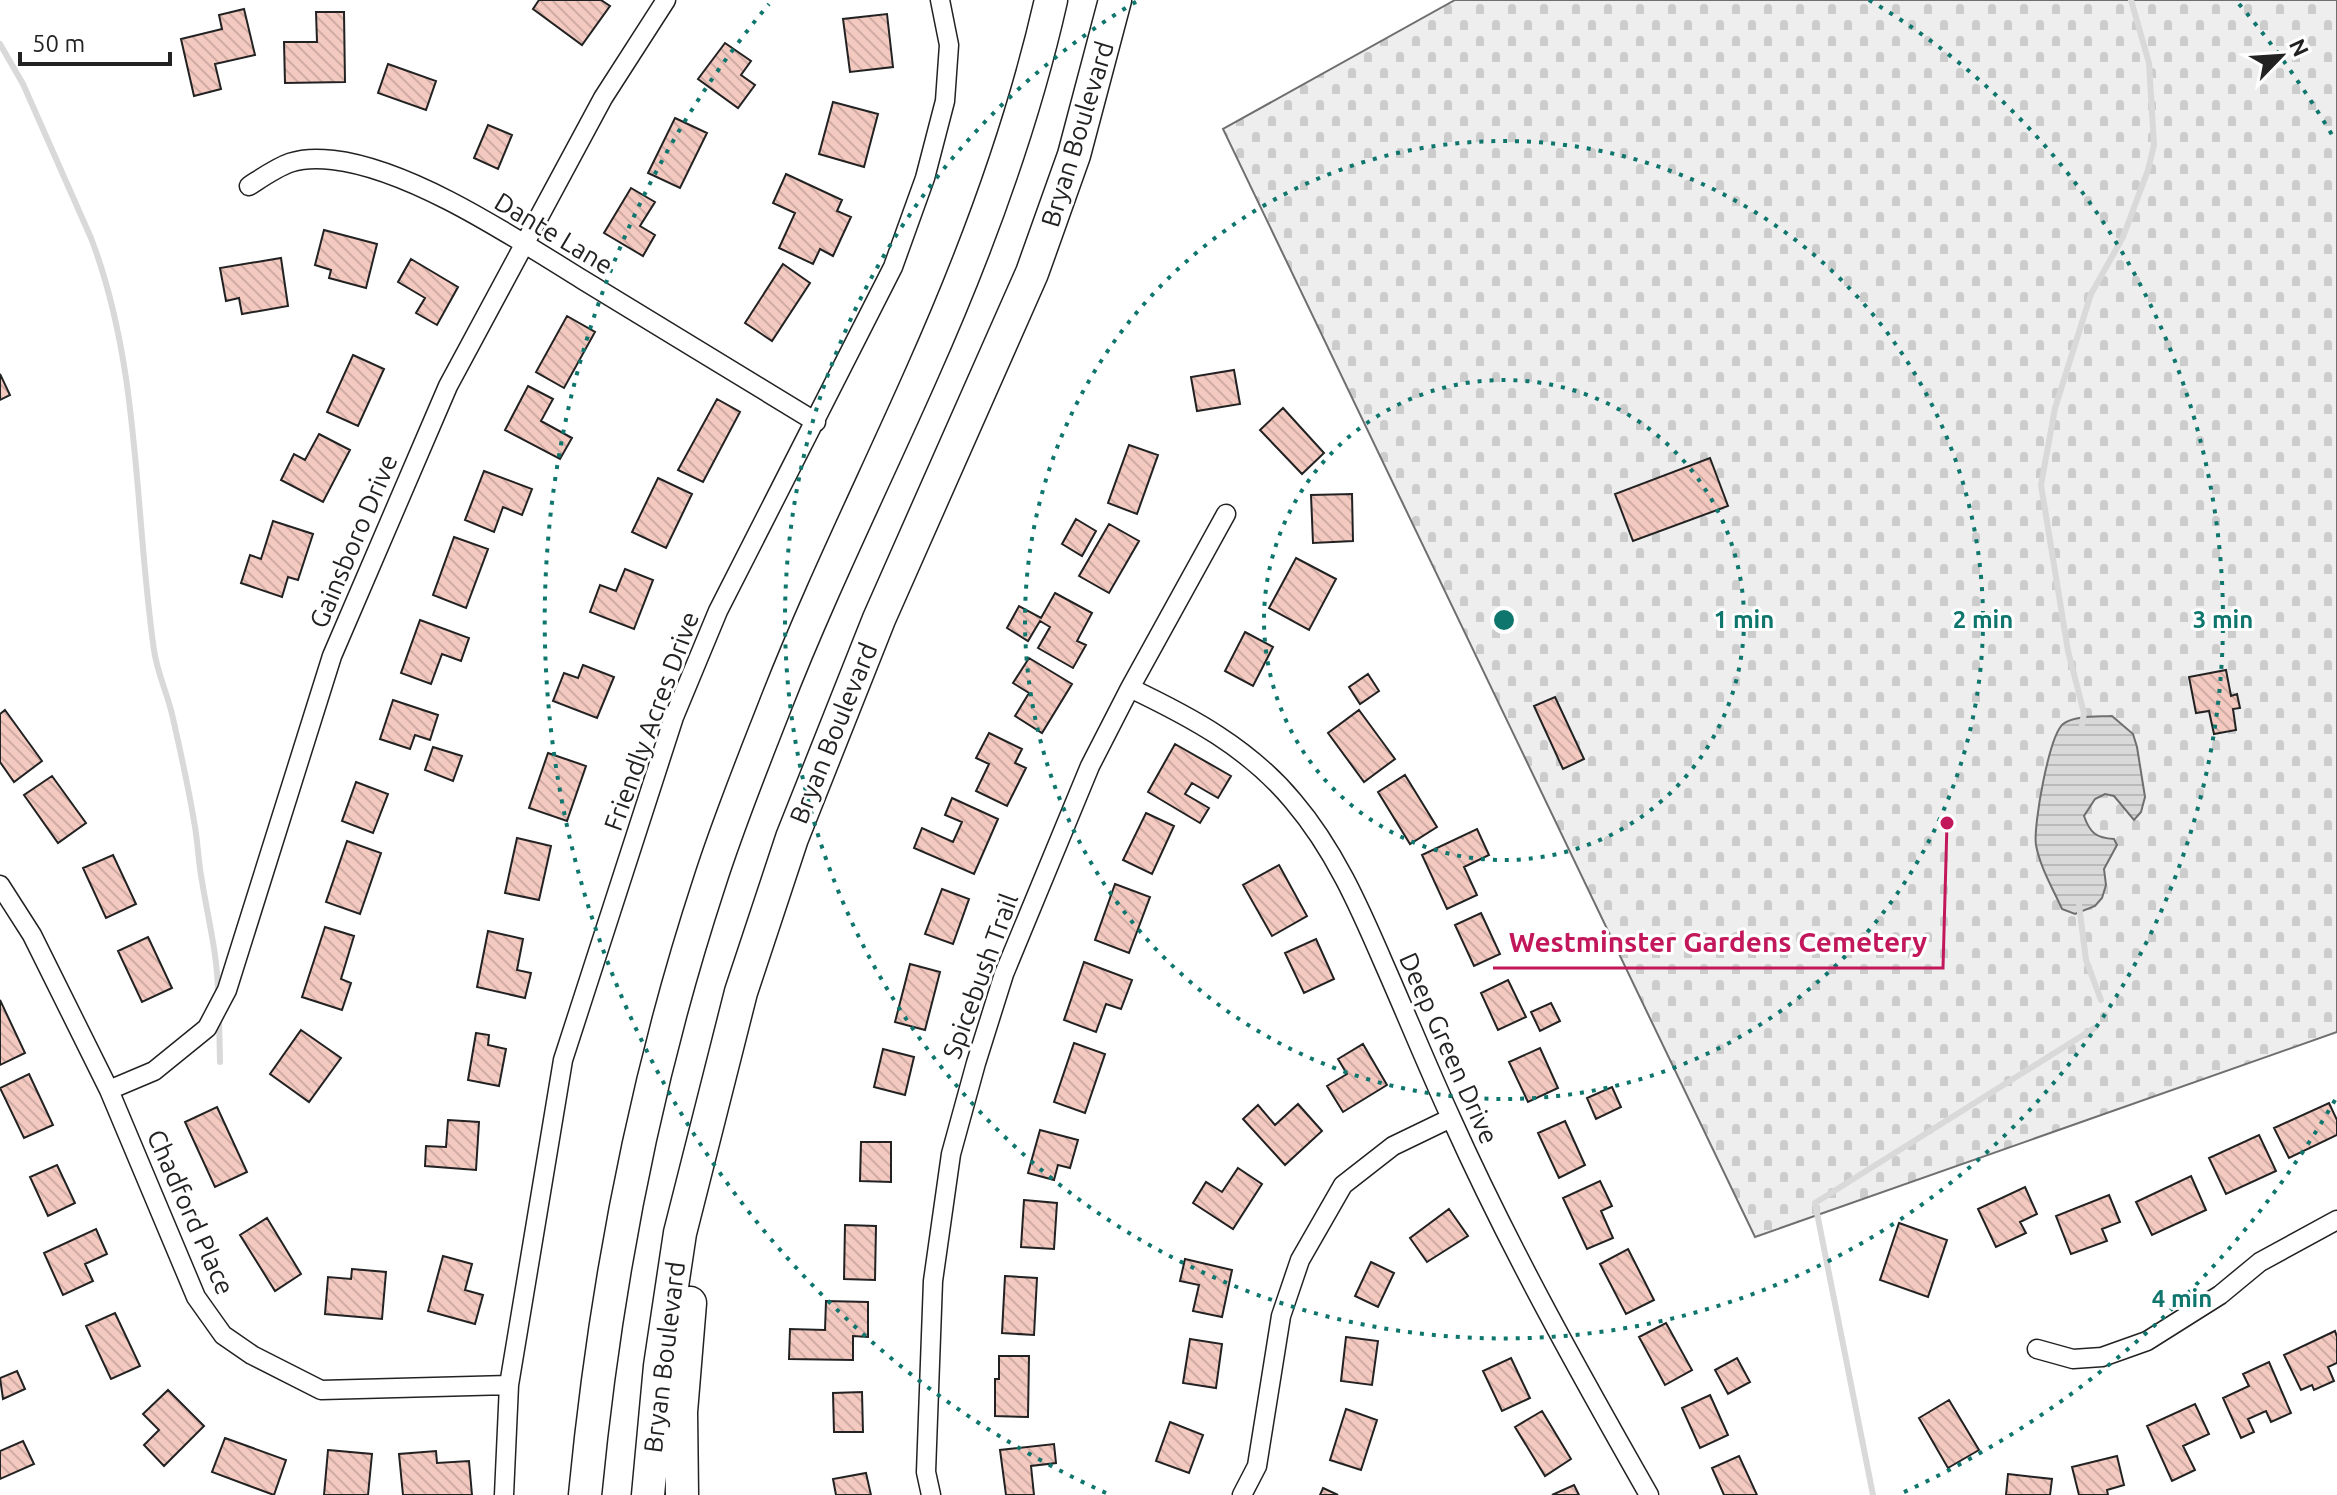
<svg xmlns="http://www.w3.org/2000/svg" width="2337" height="1495" font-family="Ubuntu,sans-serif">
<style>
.cemetery{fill:url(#cemetery-stones);stroke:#6f6f6f;stroke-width:2}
.water{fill:url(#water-rules);stroke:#6f6f6f;stroke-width:2}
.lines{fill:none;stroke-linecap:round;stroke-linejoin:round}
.stream{stroke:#d9d9d9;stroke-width:6}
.building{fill:url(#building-back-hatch);stroke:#222;stroke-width:2}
.street-casing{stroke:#222;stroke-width:21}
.highway-casing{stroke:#222;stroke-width:35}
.street{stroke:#fff;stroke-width:18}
.highway{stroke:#fff;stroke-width:32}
.ring{fill:none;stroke:#0f766e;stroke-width:4;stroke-dasharray:4 8}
.labels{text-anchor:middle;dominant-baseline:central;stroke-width:6;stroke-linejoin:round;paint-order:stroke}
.street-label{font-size:26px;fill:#222;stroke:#fff}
.centre{fill:#0f766e;stroke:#fff;stroke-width:4}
.ring-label{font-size:24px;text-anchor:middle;font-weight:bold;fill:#0f766e;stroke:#fff;stroke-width:6;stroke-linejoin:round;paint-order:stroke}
.leader{fill:none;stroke:#c2185b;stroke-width:3}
.callout-dot{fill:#c2185b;stroke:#fff;stroke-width:3}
.callout-label{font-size:28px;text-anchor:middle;font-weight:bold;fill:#c2185b;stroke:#fff;stroke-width:6;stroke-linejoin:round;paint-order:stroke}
</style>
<defs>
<pattern id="cemetery-stones" width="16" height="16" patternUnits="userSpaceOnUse" patternTransform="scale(2)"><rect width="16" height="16" fill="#eee"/><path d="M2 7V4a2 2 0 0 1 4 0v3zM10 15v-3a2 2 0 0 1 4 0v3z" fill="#ccc"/></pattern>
<pattern id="water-rules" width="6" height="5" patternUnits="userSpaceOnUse" patternTransform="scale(2)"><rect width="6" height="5" fill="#d9d9d9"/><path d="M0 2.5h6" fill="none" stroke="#bababa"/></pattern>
<pattern id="building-back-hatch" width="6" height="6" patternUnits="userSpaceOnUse" patternTransform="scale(2)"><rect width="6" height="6" fill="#f3c9c0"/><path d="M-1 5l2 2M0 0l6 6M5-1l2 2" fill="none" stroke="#d0aca5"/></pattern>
</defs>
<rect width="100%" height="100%" fill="#fff"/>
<path class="cemetery" d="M1455,0H2337V1032L1755,1237L1223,129Z"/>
<path class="water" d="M2112,716L2133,734L2137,747L2145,797L2141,812L2134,820L2114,796L2105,794L2095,799L2084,816C2090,833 2096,838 2114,839L2117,845L2104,869L2106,885L2102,898L2095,906L2075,914L2062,909C2053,889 2040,867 2036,845C2033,826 2049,736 2063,724C2075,715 2098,717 2112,716Z"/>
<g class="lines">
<path class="stream" d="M0,44L23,84L91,238C141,369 134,512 154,650C157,672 167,693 172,714C180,749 188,785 194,821C198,841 198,861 202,881C208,919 218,956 218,995
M2082,725L2084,713L2068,651L2041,485L2055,408L2091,294L2123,237L2148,170L2154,145L2149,63L2131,0
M2079,905L2086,960L2101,1000
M219,1018L220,1062
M1873,1495L1815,1203L2096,1027"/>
</g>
<path class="building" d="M539,0H601L610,6L582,45L533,9Z
M244,9L255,55L215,64L221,89L194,96L181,39L222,29L219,15Z
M316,12H344L345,82L285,83L284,42H317Z
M887,14L893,67L850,72L843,19Z
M725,43L751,61L741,75L755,85L738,108L698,79Z
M388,64L436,81L426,110L378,93Z
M833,102L878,114L864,167L819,154Z
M675,118L707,133L680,188L648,173Z
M488,125L512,135L498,169L474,158Z
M786,174L842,200L837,211L851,217L833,256L820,249L813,264L779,248L795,213L773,203Z
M631,188L655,202L640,226L655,235L643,256L604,233Z
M324,230L377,244L366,288L329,278L331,270L315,265Z
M281,258L288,306L242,314L239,298L226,301L220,268Z
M411,259L458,287L437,325L416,313L425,298L398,282Z
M783,264L810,283L772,341L745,323Z
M567,316L595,332L564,388L536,372Z
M353,355L384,369L358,426L327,412Z
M1234,370L1240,404L1197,411L1191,377Z
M0,374L10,395L0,400Z
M528,386L553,399L541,421L572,438L560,459L505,430Z
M717,399L740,412L703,482L678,470Z
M1283,408L1324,453L1302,474L1260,430Z
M319,434L350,450L323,502L281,480L294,454L305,460Z
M1129,445L1158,455L1137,514L1108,503Z
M1710,458L1728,506L1633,541L1615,494Z
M484,471L532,489L522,515L503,507L494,532L465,520Z
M658,478L692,494L666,548L632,532Z
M1352,494L1353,541L1313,543L1311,495Z
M1076,519L1096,531L1082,556L1062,544Z
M273,521L313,534L298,580L288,577L282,597L241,583L250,555L261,559Z
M1109,524L1139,541L1109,593L1079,576Z
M454,537L488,549L466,608L433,595Z
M1296,558L1336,579L1309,630L1269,608Z
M625,569L653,580L634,629L590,612L600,585L616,591Z
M1055,593L1092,613L1077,641L1086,645L1073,668L1038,648L1050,627L1040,621L1028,641L1007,628L1019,606L1041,618Z
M420,620L469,638L461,661L442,654L431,684L401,673Z
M1245,632L1273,647L1253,686L1225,671Z
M1029,658L1072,684L1042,733L1015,716L1029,693L1013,683Z
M583,665L614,677L597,718L553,701L564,673L578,678Z
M2226,670L2231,696L2237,694L2240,708L2233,709L2236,730L2214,734L2209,711L2196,713L2189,677Z
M1368,674L1379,691L1360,704L1349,687Z
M1555,697L1584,759L1563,769L1534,706Z
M393,700L438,715L430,740L415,735L410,749L380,739Z
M5,710L42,761L14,782L0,762V714Z
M1359,710L1395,759L1364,782L1328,733Z
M989,733L1022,749L1015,763L1026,768L1007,806L976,791L989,764L976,758Z
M1175,744L1231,776L1218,798L1192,783L1185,794L1209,808L1200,823L1148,792Z
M433,747L462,756L453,781L425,770Z
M548,753L586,766L567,821L529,808Z
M1405,775L1437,827L1410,844L1378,792Z
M52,776L86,823L58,843L24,795Z
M356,782L388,794L373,833L342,821Z
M952,798L998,819L974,874L914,848L922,828L953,842L962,822L945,815Z
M1146,813L1174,826L1152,874L1123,860Z
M1477,829L1489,855L1464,867L1477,895L1447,909L1422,855Z
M517,838L551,846L539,900L505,893Z
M347,841L381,853L360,914L326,902Z
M113,855L136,904L106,918L83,868Z
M1279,865L1307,916L1272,936L1243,885Z
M1115,884L1150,897L1129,953L1095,940Z
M942,889L969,899L953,944L925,934Z
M1481,913L1500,954L1474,966L1455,925Z
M325,927L354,936L341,979L351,983L342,1010L302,997Z
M488,931L523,939L517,970L531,973L525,998L477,987Z
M148,937L172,988L142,1002L118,951Z
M1316,939L1334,979L1304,993L1285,953Z
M1084,962L1132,980L1121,1009L1106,1004L1096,1032L1064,1020Z
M910,964L940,972L925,1030L895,1022Z
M1508,980L1526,1017L1498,1030L1481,993Z
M0,1000L25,1053L0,1065Z
M1551,1003L1560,1021L1540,1031L1531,1012Z
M301,1030L341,1058L309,1102L270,1074Z
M476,1033L489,1035L488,1045L506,1049L499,1086L468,1080Z
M1074,1043L1105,1054L1085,1113L1054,1102Z
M1363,1044L1387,1085L1343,1112L1327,1086L1347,1074L1338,1059Z
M1540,1048L1558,1088L1528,1102L1509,1062Z
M883,1049L914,1057L905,1095L874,1087Z
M29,1074L53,1125L24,1138L0,1088Z
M1612,1087L1621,1107L1596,1119L1587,1098Z
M2329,1103L2337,1120V1135L2289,1158L2274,1128Z
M1298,1104L1322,1131L1285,1165L1243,1119L1258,1105L1275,1125Z
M217,1107L247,1172L215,1187L185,1122Z
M448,1120L479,1122L476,1170L425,1166L426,1146L446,1147Z
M1565,1121L1585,1165L1559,1178L1538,1133Z
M1040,1130L1078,1140L1070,1168L1058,1165L1054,1180L1028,1173Z
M2259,1135L2276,1171L2226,1194L2209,1158Z
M861,1142H891V1182L860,1181Z
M57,1165L75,1203L48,1216L30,1177Z
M1238,1168L1262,1184L1233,1229L1193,1203L1206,1182L1222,1192Z
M2191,1176L2206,1210L2152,1235L2136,1202Z
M1600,1181L1612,1206L1601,1211L1613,1238L1587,1249L1563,1198Z
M2025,1187L2037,1214L2020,1222L2026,1233L1996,1247L1978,1209Z
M2109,1195L2120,1222L2102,1229L2107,1241L2071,1254L2056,1216Z
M1024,1200L1057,1203L1054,1249L1021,1247Z
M1449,1209L1468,1236L1427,1262L1410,1238Z
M267,1218L301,1274L275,1291L240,1235Z
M1899,1223L1947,1240L1928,1297L1880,1280Z
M845,1225L876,1226L875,1280L844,1279Z
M96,1229L107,1254L85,1264L93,1281L63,1295L44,1253Z
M1628,1249L1654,1300L1626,1314L1600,1264Z
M443,1256L472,1264L465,1290L483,1295L475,1324L428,1311Z
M1185,1259L1232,1270L1222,1317L1193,1311L1199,1285L1180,1281Z
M1371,1262L1394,1273L1378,1307L1355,1296Z
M352,1269L386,1272L382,1319L325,1314L328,1277L351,1279Z
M1005,1276L1037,1278L1034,1335L1002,1333Z
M826,1301L868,1302V1337L853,1336V1360L789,1359L790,1329L825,1330Z
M115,1313L140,1366L111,1379L86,1326Z
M1666,1323L1692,1370L1665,1385L1639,1337Z
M2335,1331L2337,1337V1363L2328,1367L2334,1381L2314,1390L2312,1385L2301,1390L2284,1355Z
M1346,1337L1378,1341L1372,1385L1341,1381Z
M1190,1339L1222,1344L1216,1388L1183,1383Z
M999,1356H1029L1028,1417L995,1416V1379H999Z
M1511,1358L1530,1398L1502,1411L1483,1371Z
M1737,1358L1750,1382L1728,1394L1715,1370Z
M2269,1362L2291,1413L2271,1422L2266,1411L2248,1419L2254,1432L2241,1438L2223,1398L2249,1386L2243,1374Z
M17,1371L25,1389L3,1399L0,1378Z
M168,1390L204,1426L164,1466L144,1445L159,1430L143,1414Z
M862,1392L863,1432H834L833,1393Z
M1710,1395L1728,1435L1700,1448L1682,1408Z
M1949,1400L1979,1450L1948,1468L1919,1418Z
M2195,1404L2209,1434L2183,1446L2195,1470L2172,1481L2147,1426Z
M1346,1409L1377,1420L1361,1470L1330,1460Z
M1542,1411L1571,1459L1545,1476L1515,1427Z
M1170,1422L1203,1435L1189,1473L1156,1461Z
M225,1438L286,1460L274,1495L212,1472Z
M23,1441L34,1464L0,1479V1451Z
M1054,1444L1056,1463L1031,1466L1034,1495H1006L1000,1450Z
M328,1450L372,1454L368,1495H324Z
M436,1451L437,1463L469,1461L472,1495H403L399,1454Z
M1739,1456L1757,1495H1724L1712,1468Z
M2117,1456L2124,1485L2107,1490L2108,1495H2079L2072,1467Z
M866,1473L871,1495H836L833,1479Z
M2008,1474L2052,1479L2050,1495H2006Z
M1574,1485L1579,1495H1552Z
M1323,1488L1338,1495H1320Z"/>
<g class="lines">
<g class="street-casing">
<path id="street" d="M249,186C280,166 293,155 333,160C412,169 515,238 583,280C661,327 738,375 816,422
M1130,688C1191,717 1249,748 1293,801C1334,849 1359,906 1384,964C1407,1016 1428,1068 1452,1120C1510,1249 1579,1372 1649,1495
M0,885L32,935L109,1090L196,1297L223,1335L252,1355L321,1390L509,1385
M109,1090L154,1071L207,1028L227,990L332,656L448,386L603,98L666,0
M2037,1349L2073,1359L2102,1357L2147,1341L2220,1295L2260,1262L2337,1220
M504,1495L509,1385L563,1060L674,717L718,611L893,267L925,178L945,101L949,45L940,0
M931,1495L926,1472L933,1281L951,1154L976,1063L1004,974L1090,766L1130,688L1226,514
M1242,1495L1257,1466L1281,1316L1300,1260L1343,1185L1393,1146L1451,1118"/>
</g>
<g class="highway-casing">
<path id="highway" d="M585,1495C605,1288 644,1082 709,884C728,824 752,765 775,706C819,593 873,484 922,373C976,252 1022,129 1051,0
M648,1495L660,1366L680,1233L741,992L792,838L879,619L1032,273L1074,155L1115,0
M682,1495L681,1412L690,1303"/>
</g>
<use href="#street" class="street"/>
<use href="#highway" class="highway"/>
</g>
<g class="ring">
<circle cx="1504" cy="620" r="240"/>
<circle cx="1504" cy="620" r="479"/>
<path d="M1869 0A719 719 0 1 1 1139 0"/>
<path d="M2335 1100A959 959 0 0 1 1902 1493M1106 1493A959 959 0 0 1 769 4M2239 4A959 959 0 0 1 2335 140"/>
</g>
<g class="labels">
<g class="street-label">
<text transform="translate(1077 134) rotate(-73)">Bryan Boulevard</text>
<text transform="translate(554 233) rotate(31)">Dante Lane</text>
<text transform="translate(353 541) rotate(-67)">Gainsboro Drive</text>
<text transform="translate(651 721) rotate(-70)">Friendly Acres Drive</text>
<text transform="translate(833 733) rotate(-68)">Bryan Boulevard</text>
<text transform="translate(980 976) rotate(-70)">Spicebush Trail</text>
<text transform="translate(1449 1048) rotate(66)">Deep Green Drive</text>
<text transform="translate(191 1212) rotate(66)">Chadford Place</text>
<text transform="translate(664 1357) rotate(-83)">Bryan Boulevard</text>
</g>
</g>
<circle cx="1504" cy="620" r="12" class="centre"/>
<g class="ring-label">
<text x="1744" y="628">1 min</text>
<text x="1983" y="628">2 min</text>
<text x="2223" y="628">3 min</text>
<text x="2182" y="1307">4 min</text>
</g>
<path class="leader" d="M1947 823L1943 968H1493"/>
<circle class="callout-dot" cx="1947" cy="823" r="8"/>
<g class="callout-label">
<text x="1718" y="952">Westminster Gardens Cemetery</text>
</g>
<g transform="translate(2281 56) rotate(65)" stroke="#ffffff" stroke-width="6" paint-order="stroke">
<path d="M0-6L14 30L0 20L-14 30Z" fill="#222222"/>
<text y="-12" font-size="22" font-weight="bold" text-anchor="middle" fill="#222222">N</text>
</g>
<path d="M20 52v12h150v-12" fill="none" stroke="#222222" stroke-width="4"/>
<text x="32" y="52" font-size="24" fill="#222222" stroke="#ffffff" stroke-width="6" paint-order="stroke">50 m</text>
</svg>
